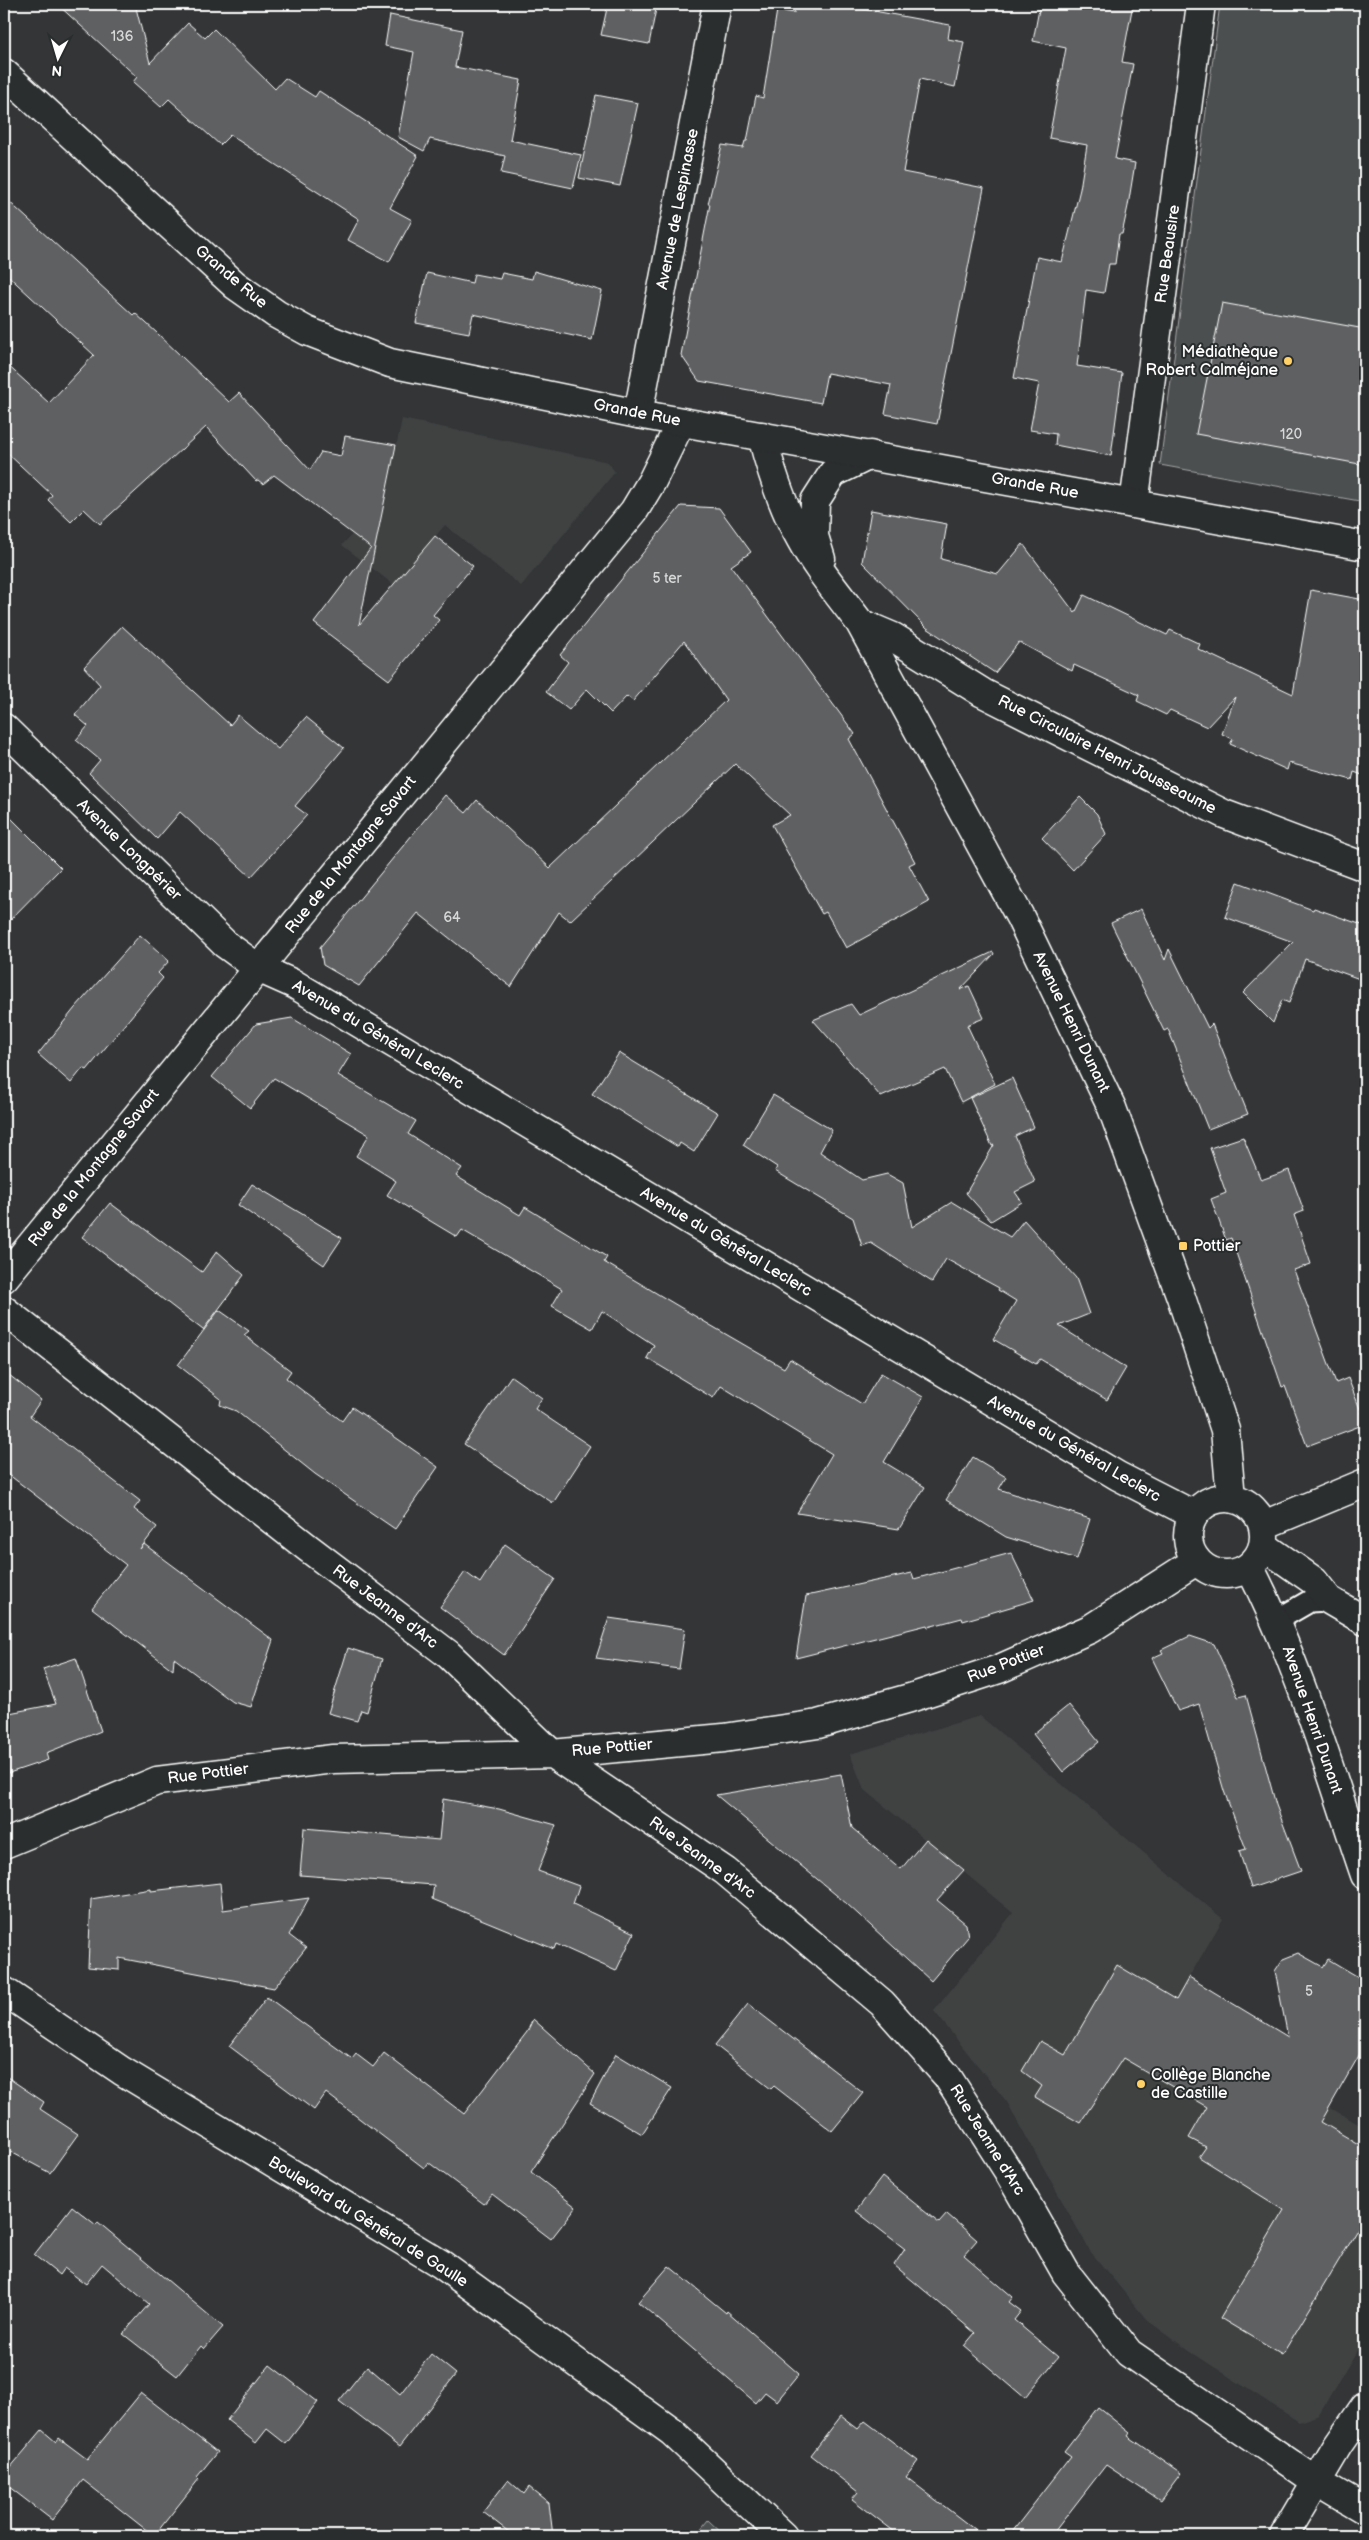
<svg xmlns="http://www.w3.org/2000/svg" width="1369" height="2540" font-family="'Balsamiq Sans',sans-serif">
<style>
.built{fill:#404243}
.green{fill:#4c4f50;stroke:#a6a7a8}
.building{fill:#5f6162;stroke:#fff}
.lines{fill:none;stroke-linecap:round;stroke-linejoin:round}
.lane-casing{stroke:#fff;stroke-width:25}
.street-casing{stroke:#fff;stroke-width:31}
.primary-casing{stroke:#fff;stroke-width:31}
.lane{stroke:#2a2d2e;stroke-width:21}
.street{stroke:#2a2d2e;stroke-width:28}
.primary{stroke:#2a2d2e;stroke-width:28}
.poi-dot{fill:#ffd166;stroke:#2a2d2e;stroke-width:2}
.labels{text-anchor:middle;dominant-baseline:central;stroke-width:4;stroke-linejoin:round;paint-order:stroke}
.number-label{font-size:14px;fill:#d7d8d8}
.street-label{font-size:16px;fill:#fff;stroke:#2a2d2e}
.poi-label{font-size:16px;fill:#fff;stroke:#2a2d2e;text-anchor:start}
</style>
<rect width="100%" height="100%" fill="#333536"/>
<filter id="ink" filterUnits="userSpaceOnUse"><feTurbulence type="fractalNoise" baseFrequency=".02" numOctaves="2"/><feDisplacementMap in="SourceGraphic" scale="10" xChannelSelector="R" yChannelSelector="G"/><feConvolveMatrix kernelMatrix="1 2 1 2 8 2 1 2 1" color-interpolation-filters="sRGB"/></filter>
<g filter="url(#ink)">
<path class="built" d="M402,419L608,462L615,472L521,586L445,525L394,585L342,545L385,500Z
M980,1716L1223,1919L1168,2013L1365,2128V2337L1319,2415L1299,2422L1188,2350L1147,2320L1090,2251L1007,2102L934,2011L1013,1913L864,1789L850,1754Z"/>
<path class="green" d="M1220,4H1365V502L1160,465Z
M708,2520L725,2536H695Z"/>
<path class="building" d="M57,4H135L150,63L188,23L205,38L214,29L275,89L285,78L315,97L319,91L418,156L390,208L412,220L389,262L348,240L359,219L230,135L220,145L169,99L161,107L133,82L137,77Z
M608,4H657L649,44L601,35Z
M795,4H836L950,25L948,39L964,42L955,87L920,79L903,172L984,188L937,424L885,414L891,385L827,373L821,403L699,381L681,355L710,204H708L722,145L743,148L745,141H747L756,96L763,98L777,10L794,13Z
M1040,4H1133L1122,62L1133,64L1115,159L1135,163L1128,206L1122,234H1119L1115,264H1109L1104,293L1086,290L1077,366L1122,373L1111,456L1055,445L1056,434L1030,430L1039,383L1014,378L1037,257L1062,262L1080,189L1087,145L1049,138L1066,48L1033,41Z
M390,15L462,30L455,67L521,80L510,140L581,155L573,188L501,173L505,156L430,139L424,151L398,137L414,52L385,46Z
M596,95L638,103L620,186L579,178Z
M4,197L133,315L135,313L157,333L229,402L239,393L310,470L321,452L341,456L345,436L396,445L359,625L435,536L473,566L433,615L439,620L389,680L314,623L371,548L274,475L263,484L258,480L256,481L206,427L100,524L84,509L71,522L48,500L52,495L4,450V362L49,403L94,355L4,272Z
M534,271L602,291L592,340L473,314L469,333L416,323L427,273L472,283L474,274L500,279L502,273L532,279Z
M1222,303L1365,329V465L1196,434Z
M681,506L719,508L751,552L731,566L855,734L849,739L915,862L909,865L929,902L846,948L826,912L822,914L772,825L790,815L735,764L570,921L559,912L511,987L418,913L359,986L323,965L320,947L445,795L466,813L477,800L550,868L726,700L684,641L633,701L627,696L611,713L587,689L569,710L546,692L568,662L560,655Z
M871,510L947,524L941,559L998,574L1023,544L1075,613L1084,595L1167,635L1170,630L1200,644L1198,649L1293,694L1311,590L1365,600V776L1354,772L1352,780L1289,763L1287,770L1230,744L1233,739L1222,734L1235,697L1207,727L1170,710L1166,715L1137,701L1139,695L1074,665L1072,671L1019,642L995,673L927,628L862,562Z
M122,626L230,725L238,715L278,749L306,717L344,748L295,806L307,815L251,877L180,812L157,839L89,773L100,760L76,740L88,726L75,715L100,685L84,667Z
M1080,797L1097,814L1106,834L1073,870L1042,838Z
M4,811L61,868L4,926Z
M1238,882L1313,910L1314,908L1365,926V981L1305,959L1289,1003L1282,1000L1273,1023L1243,993L1293,942L1225,917Z
M1141,909L1165,960L1169,949L1208,1028L1212,1024L1248,1114L1208,1129L1168,1029L1164,1031L1111,923Z
M140,935L169,961L158,973L163,978L87,1070L83,1068L71,1083L38,1054L75,1008Z
M993,952L994,954L960,990L969,986L984,1018L967,1025L995,1084L961,1102L945,1069L881,1097L813,1020L851,1004L859,1015Z
M292,1018L351,1054L338,1075L416,1121L408,1134L462,1168L456,1176L520,1215L525,1207L607,1257L604,1262L710,1325L784,1368L790,1359L862,1404L881,1373L923,1397L884,1462L925,1487L899,1529L797,1513L832,1454L721,1386L713,1398L647,1358L654,1345L602,1311L592,1329L552,1306L562,1289L462,1230L457,1237L387,1195L396,1181L356,1156L369,1135L274,1078L250,1108L212,1077L256,1024Z
M619,1053L718,1113L694,1152L680,1143L678,1147L592,1094Z
M1012,1078L1034,1127L1015,1136L1035,1182L1015,1192L1022,1202L991,1221L966,1193L994,1145L992,1146L970,1098Z
M773,1095L832,1130L820,1152L862,1180L887,1174L903,1183L912,1227L952,1202L1010,1237L1024,1220L1076,1278L1089,1314L1059,1326L1126,1368L1107,1400L1040,1359L1036,1364L993,1339L1016,1301L998,1290L999,1288L946,1259L932,1282L871,1243L862,1246L853,1218L775,1171L777,1167L743,1145Z
M1243,1137L1261,1180L1289,1170L1304,1211L1294,1215L1311,1264L1294,1270L1336,1383L1348,1378L1365,1422V1424L1307,1446L1285,1386L1282,1387L1231,1238L1226,1240L1211,1199L1226,1193L1210,1148Z
M252,1184L342,1238L324,1265L238,1205Z
M110,1203L202,1272L217,1251L244,1275L203,1330L82,1237Z
M219,1310L249,1331L244,1335L291,1371L286,1378L342,1421L352,1407L438,1467L395,1529L315,1474L236,1411L220,1405L221,1399L178,1365Z
M4,1371L41,1400L30,1416L140,1501L134,1509L157,1527L140,1549L144,1544L273,1640L251,1707L233,1702L174,1658L173,1670L92,1608L126,1565L4,1471Z
M511,1376L542,1398L535,1409L590,1446L553,1503L464,1444Z
M973,1457L1006,1477L999,1489L1090,1519L1077,1559L1006,1537L946,1500Z
M505,1544L555,1579L504,1655L440,1607L465,1572L480,1583Z
M1011,1553L1034,1600L963,1621L962,1618L928,1627L927,1625L796,1658L806,1596L912,1573L914,1579Z
M609,1618L685,1629L679,1669L596,1658Z
M1190,1636L1214,1644L1238,1697L1246,1695L1276,1805L1301,1871L1251,1888L1239,1851L1246,1849L1224,1791L1199,1704L1178,1711L1152,1658L1163,1653L1161,1650Z
M348,1648L382,1659L367,1712L361,1710L357,1721L328,1713Z
M76,1658L101,1731L46,1753L48,1760L9,1773L4,1751V1714L56,1704L43,1669Z
M1069,1705L1099,1742L1063,1772L1033,1734Z
M841,1774L852,1828L901,1869L926,1839L964,1870L937,1900L966,1924L968,1937L931,1981L847,1904L716,1795Z
M443,1799L499,1809L556,1825L538,1871L579,1886L573,1904L634,1933L616,1971L556,1944L554,1949L432,1899L434,1885L300,1875L304,1828L439,1840Z
M220,1883L223,1910L309,1898L289,1935L306,1948L274,1988L119,1958V1970L88,1967L91,1899L151,1889V1891Z
M1298,1953L1323,1967L1328,1959L1365,1981V2045L1321,2122L1365,2148V2217L1282,2355L1220,2318L1284,2210L1199,2157L1206,2147L1189,2138L1207,2107L1123,2058L1080,2123L1035,2097L1042,2086L1022,2071L1040,2041L1065,2055L1117,1965L1176,2000L1189,1977L1288,2037L1275,1971L1283,1959Z
M267,1997L352,2059L356,2054L373,2067L384,2053L464,2114L527,2032L533,2019L595,2074L531,2172L576,2207L551,2239L492,2194L484,2204L428,2162L424,2168L326,2093L314,2110L229,2046Z
M748,2004L863,2093L832,2131L774,2086L771,2089L715,2045Z
M616,2054L672,2088L642,2134L590,2103Z
M4,2075L44,2102L40,2109L78,2134L50,2173L11,2152L4,2163Z
M882,2177L939,2223L947,2214L977,2240L964,2255L1013,2297L1009,2302L1021,2311L1014,2320L1058,2357L1025,2398L964,2346L975,2333L894,2265L905,2249L856,2211Z
M72,2206L96,2225L98,2222L223,2327L204,2349L201,2346L177,2376L123,2334L149,2304L102,2264L86,2284L64,2268L59,2275L34,2255Z
M669,2266L726,2313L727,2311L799,2374L777,2401L765,2392L756,2403L638,2302Z
M431,2354L456,2374L399,2447L339,2401L367,2366L400,2394Z
M270,2365L318,2402L286,2444L267,2429L256,2443L227,2420Z
M141,2393L217,2452L197,2477L199,2479L154,2536L83,2480L52,2520L4,2483V2475L42,2430L56,2442L59,2438L87,2459Z
M1098,2407L1130,2433L1128,2436L1181,2473L1160,2501L1106,2465L1051,2536H1009L1071,2456L1064,2451Z
M841,2416L858,2429L865,2421L918,2461L906,2477L983,2536H900L852,2499L858,2492L811,2455Z
M508,2480L524,2494L529,2487L549,2503L553,2536H514L483,2512Z"/>
<g class="lines">
<g class="lane-casing">
<path id="lane" d="M1277,1620L1310,1601L1329,1600"/>
</g>
<g class="street-casing">
<path id="street" d="M638,414L717,4
M762,436C771,471 782,506 800,538C816,568 839,595 860,623L1020,917L1112,1108L1181,1297L1225,1430L1231,1498
M1134,504L1201,4
M821,559L814,536L815,501L833,473L870,455
M860,623L893,637L983,693L1224,814L1365,867
M4,728L225,944L258,968L294,984L1118,1476L1194,1515
M4,1278L634,511L652,481L681,422
M4,1310L308,1548L448,1654L552,1754L725,1871L882,2003L947,2076L1008,2171L1066,2273L1129,2353L1316,2481L1365,2510
M1188 1536a38 38 0 1 1 76 0a38 38 0 1 1-76 0Z
M1264,1525L1365,1483
M1264,1546L1314,1581L1329,1600L1365,1621
M1250,1568C1301,1668 1329,1770 1365,1875
M4,1844L157,1781L333,1759L552,1754L724,1738L818,1724L910,1698L999,1669L1090,1629L1196,1561
M4,1991L122,2071L441,2264L672,2432L783,2536
M1284,2536L1338,2445L1365,2406"/>
</g>
<g class="primary-casing">
<path id="primary" d="M4,73L235,285L276,314L307,331L390,363L638,414L1365,546"/>
</g>
<use href="#lane" class="lane"/>
<use href="#street" class="street"/>
<use href="#primary" class="primary"/>
</g>
</g>
<g class="poi-dot">
<circle cx="1288" cy="361" r="5"/>
<rect x="1178" y="1241" width="10" height="10" rx="2.5"/>
<circle cx="1141" cy="2084" r="5"/>
</g>
<g class="labels">
<g class="number-label">
<text x="122" y="36">136</text>
<text x="1291" y="434">120</text>
<text x="667" y="578">5 ter</text>
<text x="452" y="917">64</text>
<text x="1309" y="1991">5</text>
</g>
<g class="street-label">
<text transform="translate(678 209) rotate(-79)">Avenue de Lespinasse</text>
<text transform="translate(1168 254) rotate(-82)">Rue Beausire</text>
<text transform="translate(231 277) rotate(40)">Grande Rue</text>
<text transform="translate(637 413) rotate(11)">Grande Rue</text>
<text transform="translate(1035 486) rotate(10)">Grande Rue</text>
<text transform="translate(1107 755) rotate(27)">Rue Circulaire Henri Jousseaume</text>
<text transform="translate(129 850) rotate(44)">Avenue Longpérier</text>
<text transform="translate(351 855) rotate(-51)">Rue de la Montagne Savart</text>
<text transform="translate(1071 1022) rotate(64)">Avenue Henri Dunant</text>
<text transform="translate(378 1035) rotate(31)">Avenue du Général Leclerc</text>
<text transform="translate(94 1168) rotate(-51)">Rue de la Montagne Savart</text>
<text transform="translate(726 1242) rotate(31)">Avenue du Général Leclerc</text>
<text transform="translate(1074 1449) rotate(30)">Avenue du Général Leclerc</text>
<text transform="translate(385 1607) rotate(37)">Rue Jeanne d'Arc</text>
<text transform="translate(1006 1664) rotate(-21)">Rue Pottier</text>
<text transform="translate(1312 1720) rotate(71)">Avenue Henri Dunant</text>
<text transform="translate(612 1748) rotate(-5)">Rue Pottier</text>
<text transform="translate(208 1774) rotate(-7)">Rue Pottier</text>
<text transform="translate(702 1858) rotate(36)">Rue Jeanne d'Arc</text>
<text transform="translate(987 2140) rotate(58)">Rue Jeanne d'Arc</text>
<text transform="translate(368 2222) rotate(32)">Boulevard du Général de Gaulle</text>
</g>
<g class="poi-label">
<text x="1278" y="352" text-anchor="end">Médiathèque<tspan x="1278" dy="18">Robert Calméjane</tspan></text>
<text x="1193" y="1246">Pottier</text>
<text x="1151" y="2075">Collège Blanche<tspan x="1151" dy="18">de Castille</tspan></text>
</g>
</g>
<rect width="1369" height="2540" fill="none" stroke="#2a2d2e" stroke-width="20"/>
<rect x="10" y="10" width="1349" height="2520" fill="none" stroke="#fff" stroke-width="2" filter="url(#ink)"/>
<g transform="translate(58 58) rotate(185)" stroke="#2a2d2e" stroke-width="4" paint-order="stroke">
<path d="M0-4L9 19L0 12L-9 19Z" fill="#ffffff"/>
<text y="-8" font-size="14" font-weight="bold" text-anchor="middle" fill="#ffffff">N</text>
</g>
</svg>
